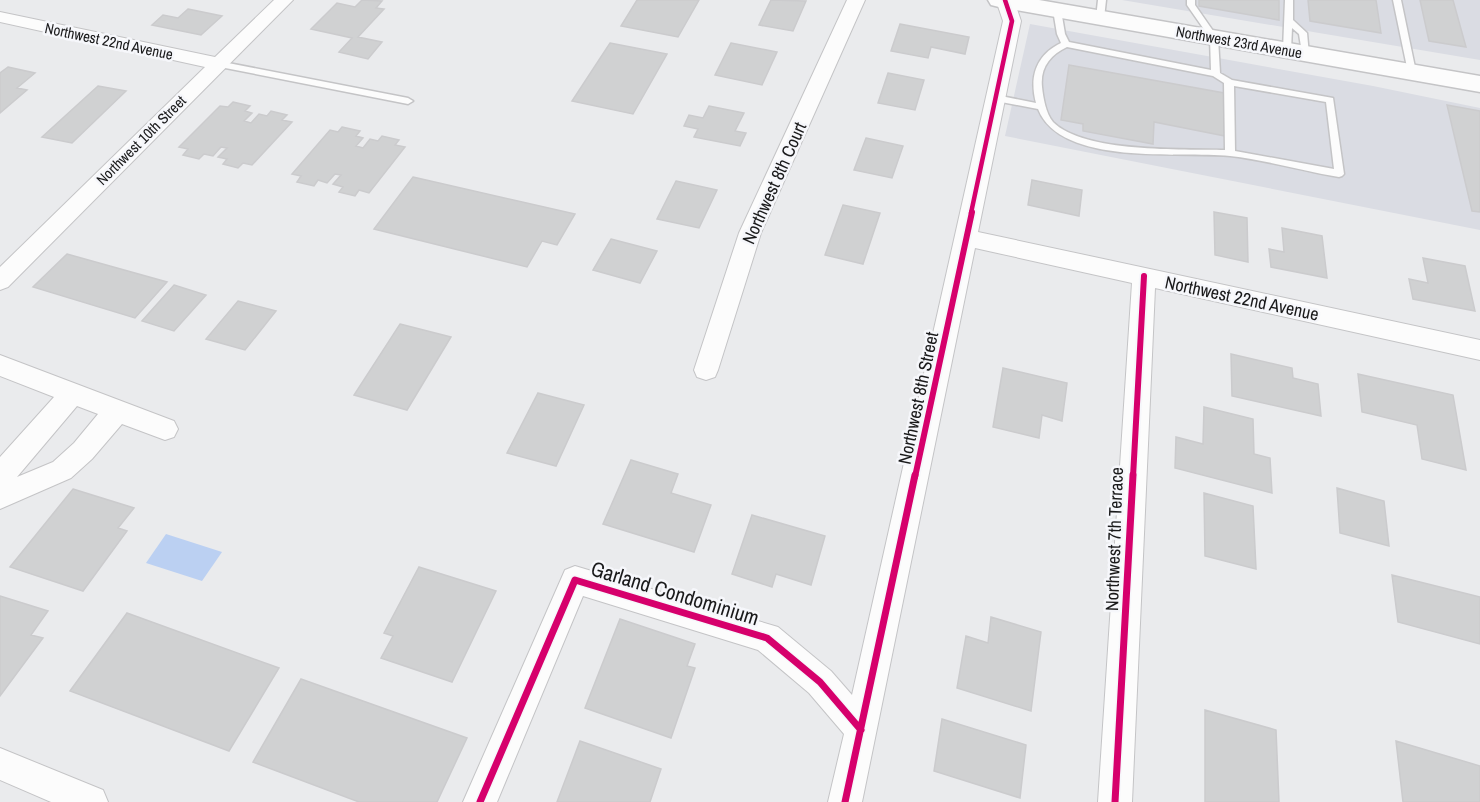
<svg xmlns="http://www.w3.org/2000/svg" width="1480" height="802" font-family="'Archivo Narrow',sans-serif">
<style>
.built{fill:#dadce3}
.water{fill:#bbd0f2}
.building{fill:#d0d1d2;stroke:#cbcbcd;stroke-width:1.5}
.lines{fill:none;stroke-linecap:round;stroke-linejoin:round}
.service-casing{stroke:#c4c4c6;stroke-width:3}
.minor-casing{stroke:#c4c4c6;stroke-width:2}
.secondary-casing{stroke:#c4c4c6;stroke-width:3}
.service{fill:#fcfcfc;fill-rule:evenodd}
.minor{fill:#fcfcfc;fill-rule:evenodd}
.secondary{fill:#fcfcfc;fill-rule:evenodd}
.cycleway-far2-casing{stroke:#f6f7fb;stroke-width:8}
.cycleway-far1-casing{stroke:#f6f7fb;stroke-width:10}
.cycleway-casing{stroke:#f6f7fb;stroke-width:10}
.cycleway-far2{stroke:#d6006c;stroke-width:4.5}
.cycleway-far1{stroke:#d6006c;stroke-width:6}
.cycleway{stroke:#d6006c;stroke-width:7}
.labels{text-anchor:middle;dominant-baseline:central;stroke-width:5;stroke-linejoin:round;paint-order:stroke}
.far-street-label{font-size:15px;fill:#1a1a1b;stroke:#f6f7fb}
.street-label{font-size:18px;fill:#1a1a1b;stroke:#f6f7fb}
.near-street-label{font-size:21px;fill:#1a1a1b;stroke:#f6f7fb}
</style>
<rect width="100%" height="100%" fill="#eaebed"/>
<path class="built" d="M1122,0H1480V60Z
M1030,24L1373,86L1480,108V230L1005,136Z"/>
<path class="water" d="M166,534L222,552L202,581L146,563Z"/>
<path class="building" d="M362,0L382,1L376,8L384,9L358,37L382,42L368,59L339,52L352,38L311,29L337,3L355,7Z
M637,0H699L678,37L621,26Z
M771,0L806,1L793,31L759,25Z
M1199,0H1279V20L1199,6Z
M1308,0H1376L1381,33L1310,21Z
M1420,0H1453L1466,47L1429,41Z
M188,9L222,16L201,35L152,25L163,15L178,18Z
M900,24L969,37L965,54L931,47L928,58L891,51Z
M610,43L667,54L633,114L572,101Z
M731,43L777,52L762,85L715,75Z
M1069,65L1224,93L1225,136L1154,122L1153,144L1083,131V124L1061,120Z
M8,67L35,73L17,88L27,90L0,113V73Z
M888,73L924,80L915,110L878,103Z
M98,86L126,91L72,143L42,137Z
M233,102L250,106L245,111L252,113L244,121L251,123L259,114L267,116L271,111L287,115L282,120L292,122L252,165L243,163L238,168L223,164L227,159L218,157L227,148L221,147L213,156L204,154L199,159L183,155L188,149L179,147L220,106L228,107Z
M1447,105L1480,111V212L1472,211Z
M709,106L744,113L735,131L746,133L740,146L694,137L698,129L684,126L689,115L703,118Z
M342,127L360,131L356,136L363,138L356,146L363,148L370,139L378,141L382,136L399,140L395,145L405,147L369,193L359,190L355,196L339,192L343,187L333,184L341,175L335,174L327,183L318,180L314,186L297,182L301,176L292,174L330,130L338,132Z
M866,138L903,146L892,178L854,170Z
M413,177L575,214L557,245L542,241L527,267L374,229Z
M1032,180L1082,190L1079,216L1028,205Z
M676,181L717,190L699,228L657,219Z
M843,205L880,213L863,264L825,255Z
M1214,212L1247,218L1248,262L1215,255Z
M1282,228L1322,236L1327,278L1271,267L1269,249L1284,252Z
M611,239L657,251L640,283L593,270Z
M67,254L167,282L135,318L33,287Z
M1423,258L1465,266L1475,311L1413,299L1409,279L1428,283Z
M174,285L206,295L174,331L142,321Z
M238,301L276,311L245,350L206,339Z
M400,324L451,337L407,410L354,395Z
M1231,354L1292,368L1293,378L1318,384L1321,416L1232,396Z
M1003,368L1067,383L1062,421L1042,415L1039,438L993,427Z
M1358,374L1453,395L1466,470L1422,459L1417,425L1362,412Z
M538,393L584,405L556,466L507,453Z
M1204,407L1253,419L1254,454L1270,458L1272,493L1175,468L1176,437L1203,444Z
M631,460L678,474L671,493L711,505L694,552L603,524Z
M1337,488L1384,501L1389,546L1340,533Z
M73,489L134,508L118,528L127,531L83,591L10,567Z
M1204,493L1253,506L1256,569L1205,556Z
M752,515L825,536L811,585L776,574L772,587L732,574Z
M419,567L496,591L452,682L381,658L393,636L384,633Z
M1392,575L1480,597V644L1398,622Z
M0,596L48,611L31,635L43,638L0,696Z
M127,613L279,668L229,751L70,691Z
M991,617L1041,632L1031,711L957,688L966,636L988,643Z
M620,619L695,644L687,666L695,668L671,738L585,708Z
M301,679L467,738L437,802H359L253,762Z
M1205,710L1276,730L1279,802H1205Z
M942,719L1026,745L1020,798L934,771Z
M580,741L661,769L650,802H557Z
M1396,741L1480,766V802H1403Z"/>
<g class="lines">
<g class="service-casing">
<path id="service" d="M1098,0H1106L1104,18L1100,21L1096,18Z
M1187,0H1195V5L1218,38L1220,73L1232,80L1333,98L1344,174L1342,176L1339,177C1303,171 1266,160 1230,156C1180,151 1061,167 1038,109L996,101L991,98L996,95L1036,103C1029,77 1036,55 1061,43L1057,34L1053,10L1057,7L1061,10L1065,34L1069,42L1211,70L1210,38L1187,5ZM1067,47L1213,76L1224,83L1225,150C1183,149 1084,153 1053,122C1046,114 1043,97 1042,87C1040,68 1050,55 1067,47ZM1234,86L1326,102L1334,169L1235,151Z
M1285,0H1293V20L1307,33L1309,55H1303L1302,53L1299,34L1292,28L1291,50L1287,53L1283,50Z
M1393,0H1401L1416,72L1415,74L1412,75L1408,72Z
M218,61L408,98L413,101L408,104L215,66V62Z"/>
</g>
<g class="minor-casing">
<path id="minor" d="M274,0H293L8,287L0,290V267L205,67L0,22V12L215,57Z
M847,0H865L761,233L718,370L715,377L706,380L697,377L694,370L739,233Z
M996,0H1014L1021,21L978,232L1480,340V360L1155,288L1132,802H1098L1132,283L975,248L862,802H828L844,734L809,693L758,650L583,596L497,802H463L565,570L575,566L778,627L831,671L852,695L1003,21Z
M0,355L174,421L178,429L174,437L165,440L122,424L92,459L71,478L0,509V457L54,397L0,376ZM77,406L98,414L74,443L53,462L17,477Z
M0,748L103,790L108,802H51L0,780Z"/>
</g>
<g class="secondary-casing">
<path id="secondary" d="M988,0H1039L1480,76V92L999,7L991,5Z"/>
</g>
<use href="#service" class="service"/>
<use href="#minor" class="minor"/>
<use href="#secondary" class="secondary"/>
<g class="cycleway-far2-casing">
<path id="cycleway-far2" d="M971,213L1012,21L1005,0"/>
</g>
<g class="cycleway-far1-casing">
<path id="cycleway-far1" d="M915,477L972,212
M1133,477L1144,276"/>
</g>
<g class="cycleway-casing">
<path id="cycleway" d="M480,802L575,580L767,638L820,682L861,730
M845,802L915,475
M1115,802L1133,475"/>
</g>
<use href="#cycleway-far2" class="cycleway-far2"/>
<use href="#cycleway-far1" class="cycleway-far1"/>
<use href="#cycleway" class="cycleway"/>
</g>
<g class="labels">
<g class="far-street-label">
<text transform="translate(109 41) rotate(12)">Northwest 22nd Avenue</text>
<text transform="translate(1239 42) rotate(10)">Northwest 23rd Avenue</text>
<text transform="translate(141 140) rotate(-45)">Northwest 10th Street</text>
</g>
<g class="street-label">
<text transform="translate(774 183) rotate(-66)">Northwest 8th Court</text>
<text transform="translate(1242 298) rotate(12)">Northwest 22nd Avenue</text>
<text transform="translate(918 398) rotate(-78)">Northwest 8th Street</text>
<text transform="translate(1114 539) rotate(-88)">Northwest 7th Terrace</text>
</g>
<g class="near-street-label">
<text transform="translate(675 593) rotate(17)">Garland Condominium</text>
</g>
</g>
</svg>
